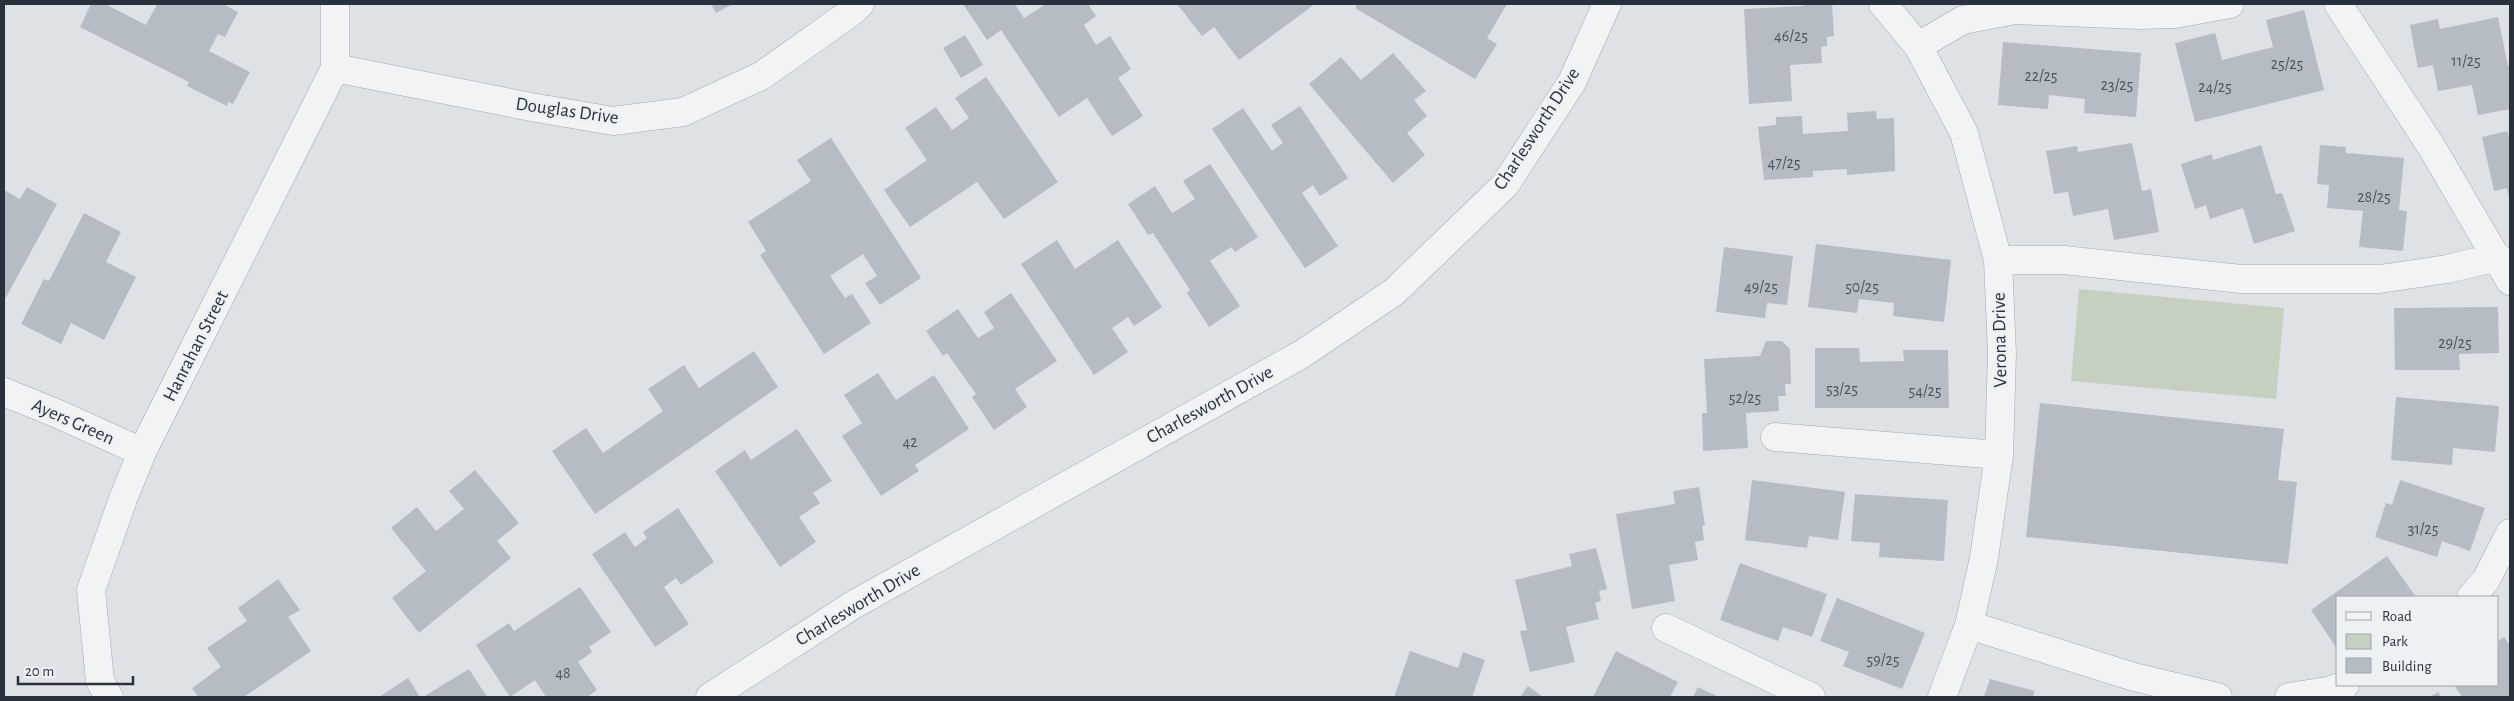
<svg xmlns="http://www.w3.org/2000/svg" width="2514" height="701" font-family="'Alegreya Sans',sans-serif">
<style>
.green{fill:#c5d0c0}
.building{fill:#b6bcc3}
.lines{fill:none;stroke-linecap:round;stroke-linejoin:round}
.street-casing{stroke:#a4a9b0;stroke-width:29}
.street{stroke:#f1f3f5;stroke-width:28}
.labels{text-anchor:middle;dominant-baseline:central;stroke-width:5;stroke-linejoin:round;paint-order:stroke}
.number-label{font-size:16px;fill:#4c545e}
.street-label{font-size:19px;fill:#29313c;stroke:#eef1f4}
</style>
<rect width="100%" height="100%" fill="#dee2e6"/>
<path class="green" d="M2079,289L2284,308L2276,399L2071,381Z"/>
<path class="building" d="M91,4H105L146,25L157,4H223L238,12L225,37L218,34L209,51L250,72L233,104L228,102L227,106L187,86L189,82L80,27Z
M711,4H733L716,13Z
M963,4H1015L1024,18L1046,4H1088L1096,16L1084,25L1096,45L1110,36L1131,69L1118,78L1143,116L1112,136L1087,98L1059,117L1001,30L987,40Z
M1177,4H1315L1239,60L1214,27L1202,36Z
M1358,4H1507L1487,38L1497,44L1475,79L1355,8Z
M1804,4H1832L1834,36L1827,37V46L1821,47L1822,63L1790,65L1792,101L1749,104L1744,9L1804,6Z
M2304,10L2324,90L2195,122L2175,43L2215,33L2222,60L2273,47L2266,20Z
M2498,17L2508,66H2510V109L2478,115L2472,85L2438,91L2433,65L2418,68L2410,25L2438,19L2440,29Z
M965,35L983,65L961,78L943,48Z
M2003,42L2141,53L2136,117L2084,113L2085,99L2049,95L2048,109L1998,105Z
M1393,53L1426,91L1414,100L1427,116L1407,133L1425,155L1393,183L1309,84L1341,57L1361,80Z
M986,77L1058,182L1004,219L977,182L910,227L884,190L927,160L905,128L936,107L952,130L969,118L955,98Z
M1300,106L1348,178L1320,196L1313,185L1302,193L1338,246L1305,268L1212,129L1243,108L1272,151L1283,143L1271,125Z
M1876,111L1877,119L1894,118L1895,171L1847,175V169L1813,171V177L1764,180L1758,127L1776,125V117L1802,116L1803,134L1848,131L1847,113Z
M2507,131L2510,140L2509,198L2507,188L2494,191L2482,137Z
M831,138L921,278L880,305L865,283L877,276L863,254L830,276L845,298L852,294L871,323L824,354L760,255L766,251L748,222L811,181L797,160Z
M2132,143L2142,191L2151,189L2159,232L2114,240L2108,209L2073,216L2068,192L2054,194L2046,151L2077,146L2078,152Z
M2261,145L2276,194L2282,193L2295,231L2254,244L2243,208L2210,219L2206,205L2195,209L2181,164L2212,154L2213,160Z
M2320,145L2346,147V153L2404,158L2399,210L2407,211L2403,251L2359,247L2363,211L2327,208L2329,185L2317,184Z
M1210,164L1258,237L1235,252L1231,247L1210,261L1240,306L1209,327L1187,293L1190,290L1153,233L1148,235L1128,204L1155,186L1172,213L1195,199L1183,181Z
M27,187L57,204L4,301V190L20,199Z
M84,213L121,232L106,262L136,277L104,340L71,323L61,344L21,324L44,279L49,281Z
M1057,240L1075,269L1118,240L1162,307L1134,326L1128,317L1112,328L1128,352L1094,375L1021,264Z
M1816,244L1951,260L1944,322L1893,316L1894,303L1859,299L1857,313L1808,307Z
M1724,247L1793,256L1787,305L1767,303L1765,318L1716,312Z
M1011,293L1057,361L1015,389L1027,407L994,430L972,397L976,394L947,353L943,356L926,331L958,309L978,338L994,328L984,312Z
M2498,307L2499,353L2459,354L2460,370H2395L2394,308Z
M1766,341H1782L1790,349L1791,384H1785L1786,396H1778L1779,411L1746,413L1748,448L1703,451L1702,413H1707L1704,359L1760,356Z
M1815,348H1859L1860,362L1904,361L1903,350H1948L1949,408H1815Z
M754,351L778,387L595,514L552,451L586,428L603,453L663,411L648,389L684,365L699,388Z
M878,373L896,400L934,375L969,429L915,465L919,471L881,496L842,436L862,423L844,395Z
M2396,397L2499,406L2495,452L2453,448L2452,465L2391,460Z
M2040,403L2284,429L2278,480L2297,482L2288,564L2026,537Z
M797,429L832,481L813,493L820,503L799,517L816,542L780,567L715,471L745,450L751,460Z
M475,470L519,523L497,541L511,558L419,633L392,598L426,571L391,528L417,507L436,531L464,509L449,491Z
M1752,480L1845,492L1838,540L1809,536L1807,548L1745,540Z
M2400,480L2485,508L2470,551L2442,541L2437,557L2375,537L2386,503L2392,505Z
M1699,487L1705,525L1702,526L1704,540L1695,542L1698,560L1669,565L1675,601L1632,609L1616,514L1675,504L1673,491Z
M1855,494L1948,500L1944,561L1879,557L1880,543L1851,541Z
M678,508L714,562L681,585L676,578L664,587L689,624L655,647L592,554L625,532L635,547L647,538L643,532Z
M1596,548L1607,589L1599,591L1601,601L1595,603L1599,619L1566,627L1575,662L1530,672L1520,631L1527,630L1515,580L1572,566L1569,554Z
M2387,556L2416,597H2338L2336,647L2311,610Z
M1740,563L1827,594L1812,637L1783,627L1778,641L1720,620Z
M278,579L300,610L288,617L311,651L244,697H198L192,688L221,667L207,648L247,621L238,608Z
M580,587L611,632L589,647L592,652L578,662L597,690L587,697H546L535,680L510,697L476,645L509,623L514,631Z
M1837,598L1925,633L1902,689L1843,666L1849,652L1820,641Z
M2504,637L2510,646V697H2462L2454,685H2498V641Z
M1410,651L1458,668L1463,652L1485,660L1472,697H1394Z
M1616,651L1678,682L1670,697H1593Z
M469,669L487,697H423Z
M408,678L420,697H379Z
M1990,679L2035,691L2033,697H1984Z
M1528,686L1543,697H1520Z
M1698,687L1719,697H1693Z
M2438,692L2441,697H2430Z"/>
<g class="lines">
<g class="street-casing">
<path id="street" d="M1883,4L1918,46L1964,133L1998,260L2002,354L1999,455L1984,558L1969,625L1942,697
M2338,4L2431,146L2510,281
M1918,46L1963,20L2015,10L2139,15L2175,14L2230,4
M335,68L531,107L613,121L683,112L761,76L850,13L860,4
M1998,260H2064L2241,279H2380L2447,269L2498,257
M4,392L58,414L142,452
M1775,437L1999,455
M2471,597L2486,580L2510,533
M1969,625L2134,677L2218,697
M1666,628L1811,697
M109,697L100,681L91,590L123,499L142,452L335,68V4
M710,697L853,605L1302,354L1394,292L1505,185L1572,82L1607,4
M2289,697L2328,691L2345,685"/>
</g>
<use href="#street" class="street"/>
</g>
<g class="labels">
<g class="number-label">
<text x="1791" y="36">46/25</text>
<text x="2466" y="61">11/25</text>
<text x="2287" y="64">25/25</text>
<text x="2041" y="76">22/25</text>
<text x="2117" y="85">23/25</text>
<text x="2215" y="87">24/25</text>
<text x="1784" y="163">47/25</text>
<text x="2374" y="197">28/25</text>
<text x="1761" y="287">49/25</text>
<text x="1862" y="287">50/25</text>
<text x="2455" y="343">29/25</text>
<text x="1842" y="389">53/25</text>
<text x="1925" y="391">54/25</text>
<text x="1745" y="398">52/25</text>
<text x="910" y="442">42</text>
<text x="2423" y="529">31/25</text>
<text x="1883" y="660">59/25</text>
<text x="563" y="673">48</text>
</g>
<g class="street-label">
<text transform="translate(567 111) rotate(8)">Douglas Drive</text>
<text transform="translate(1537 129) rotate(-57)">Charlesworth Drive</text>
<text transform="translate(2000 340) rotate(-91)">Verona Drive</text>
<text transform="translate(196 346) rotate(-63)">Hanrahan Street</text>
<text transform="translate(1210 405) rotate(-29)">Charlesworth Drive</text>
<text transform="translate(73 422) rotate(24)">Ayers Green</text>
<text transform="translate(858 605) rotate(-31)">Charlesworth Drive</text>
</g>
</g>
<rect width="2514" height="701" fill="none" stroke="#29313c" stroke-width="10"/>
<rect x="2336" y="596" width="162" height="90" fill="#eef1f4" stroke="#9fa4aa"/>
<rect x="2346" y="612" width="25" height="8" fill="#f1f3f5" stroke="#9fa4aa"/>
<text x="2382" y="621" font-size="15" fill="#29313c">Road</text>
<rect x="2346" y="634" width="25" height="15" fill="#c5d0c0" stroke="#9fa4aa"/>
<text x="2382" y="646" font-size="15" fill="#29313c">Park</text>
<rect x="2346" y="658" width="25" height="15" fill="#b6bcc3" stroke="#9fa4aa"/>
<text x="2382" y="671" font-size="15" fill="#29313c">Building</text>
<path d="M18 676v8h115v-8" fill="none" stroke="#29313c" stroke-width="2.5"/>
<text x="25" y="676" font-size="15" fill="#29313c" stroke="#eef1f4" stroke-width="4" paint-order="stroke">20 m</text>
</svg>
